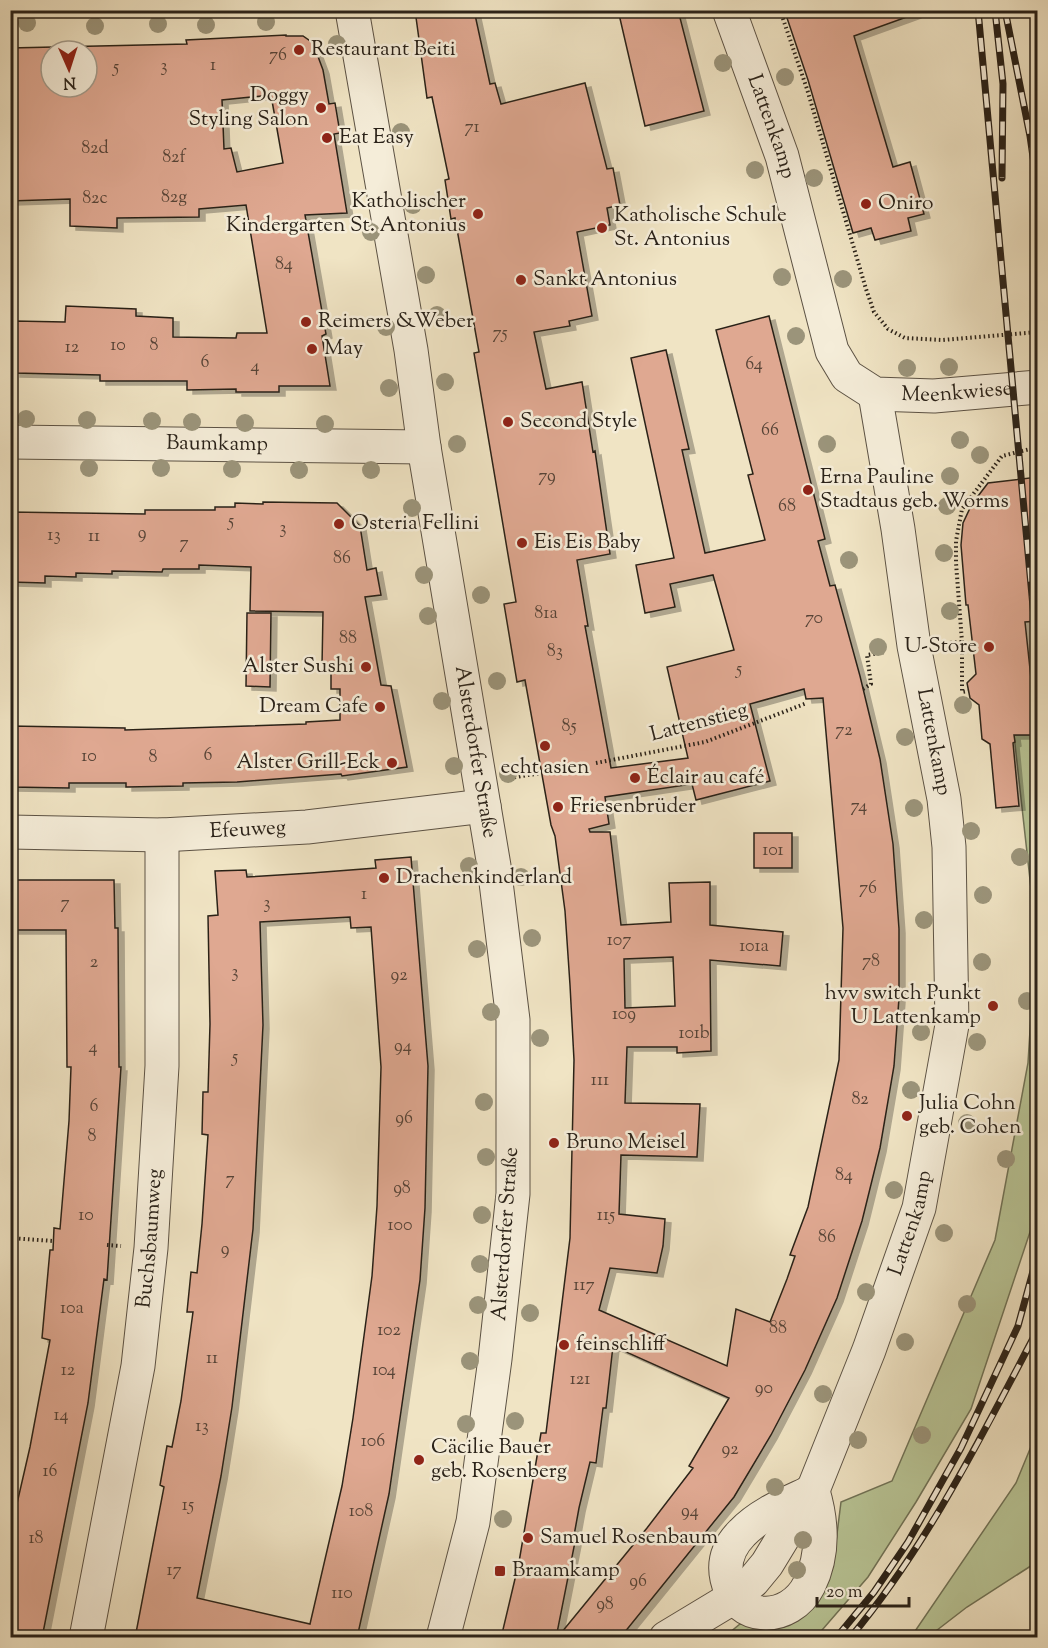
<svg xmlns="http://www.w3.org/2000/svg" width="1048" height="1648" font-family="'Sorts Mill Goudy',serif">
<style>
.green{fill:#b8c495;stroke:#717357;stroke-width:1.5}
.building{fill:#dfa891;stroke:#2a2219;stroke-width:1.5;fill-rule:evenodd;filter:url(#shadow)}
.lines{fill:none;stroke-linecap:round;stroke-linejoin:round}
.minor-casing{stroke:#5c5244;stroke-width:35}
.path{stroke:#2a2219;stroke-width:4;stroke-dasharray:1.5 3;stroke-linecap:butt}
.minor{stroke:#f5edd9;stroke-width:33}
.rail-casing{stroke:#2a2219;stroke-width:7}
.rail{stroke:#f5edd9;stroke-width:4.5;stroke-dasharray:14;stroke-linecap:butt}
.tree{fill:#9b947a}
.poi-dot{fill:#8f2418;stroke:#f5edd9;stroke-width:2}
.labels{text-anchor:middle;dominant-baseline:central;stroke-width:5;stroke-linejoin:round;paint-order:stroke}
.number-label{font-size:18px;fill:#574437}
.poi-label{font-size:21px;fill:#2a2219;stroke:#f5edd9;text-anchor:start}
.street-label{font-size:21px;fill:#2a2219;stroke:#f5edd9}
</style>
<defs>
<filter id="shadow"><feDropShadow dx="6" dy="4" stdDeviation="0" flood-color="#0004"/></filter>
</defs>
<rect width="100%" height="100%" fill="#f0e4c4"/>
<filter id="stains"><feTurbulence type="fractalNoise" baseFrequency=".00333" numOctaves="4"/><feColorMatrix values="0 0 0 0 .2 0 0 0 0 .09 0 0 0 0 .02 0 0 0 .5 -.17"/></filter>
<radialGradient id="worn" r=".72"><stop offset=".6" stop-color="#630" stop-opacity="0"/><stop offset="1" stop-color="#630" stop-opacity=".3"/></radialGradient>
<path class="green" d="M1014,735H1037V1211L971,1409L916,1502L868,1577L816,1637L723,1638L740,1624L784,1627L815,1605L835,1550L841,1502L892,1481L995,1240L1028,1063L1036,934Z
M1037,1432V1562L967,1607L928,1637H911L1016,1483Z"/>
<path class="building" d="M415,10H474L490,84L495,83L501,104L585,83L607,169L613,168L620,205L607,208L610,225L577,232L592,316L569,321L570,326L534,332L546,389L582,382L593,452L595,451L610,554L577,560L588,626H585L611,768L688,758L667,667L734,650L713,575L670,584L675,607L645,613L636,565L674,558L631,358L666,350L689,449L682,450L705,553L765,540L748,475L753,474L716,330L769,316L825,539L818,541L830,586L835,585L860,676L880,759L893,844L899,929V998L894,1066L880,1148L862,1221L837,1298L805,1370L771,1435L734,1497L620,1638H557L647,1528L693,1468L689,1466L729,1398L613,1346L606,1408H603L596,1463L590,1462L579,1508L573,1541L575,1542L556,1638H501L519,1562L541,1433H546L570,1238L574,1060L570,985L565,911L555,836L551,825L525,680L517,682L504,604L516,602L474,353L479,352L455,218L451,219L445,180L449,179L432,97L427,98ZM804,689L806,699L823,698L843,928L839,1060L808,1207L790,1255L795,1256L787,1279L770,1322L736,1309L727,1366L599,1310L610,1268L657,1273L663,1246L665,1219L619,1214L621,1155L697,1157L700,1104L625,1103L627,1047H677V1053L711,1051L710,960L780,966L783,932L710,925V882L669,883L671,922L621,925L610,832H590L589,829L609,824L605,797L692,784L696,800L770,781L750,704ZM673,957L675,1006L625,1008L624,959Z
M618,10H678L704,111L645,126Z
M800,10H914L915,14L854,36L893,167L910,162L924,214L908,218L911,231L875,240L871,228L853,233L808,80L786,15Z
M286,35V36H303L313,43L323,70L329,104L335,103L340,133L334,134L347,213L305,215L326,334L322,336L330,386H279V392H236V389L187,390V381H100V375L14,373V321L65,322L66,306L136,309V316L173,318V337L236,338L237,333H267L246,205L199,209V217L117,218V228L70,226V199L10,201V48L187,44L186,40ZM51,51H87V87H51ZM271,95L283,163L237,172L231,148L224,149L222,100Z
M1038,477V621L1025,622L1037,735H1014L1015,742L1013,743L1019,806L996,808L990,744L982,739L979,705L970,698L967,683L976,674L968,605H966L961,545L963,523L972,504L988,483Z
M263,502L337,503L360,526L367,570L376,568L381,595L365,597L381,685L391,686L407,767L342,776L341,774L237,782L183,783V786L126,787V783H69V788L10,787V726L125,728V730L306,724V722L340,720V689H331V666H322L323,612L250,611L251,567L199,565V569H163L162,572L112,571V574L76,573V577L45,576V583L10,582V512L145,514V510H215V507H235V503L263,504Z
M247,613H271L270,687L246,686Z
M754,833H792V868H754Z
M411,857L428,1066L425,1208L420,1280L389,1494L357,1638H135L164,1487L160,1485L167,1446L172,1447L181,1401L193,1312H187L191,1272L197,1273L202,1224L208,1135L202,1134L203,1092H208L210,1024L208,916L218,915L215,871L246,870L247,877L311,873L376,868L375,860ZM350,917L351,928L371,927L381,1067L377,1206L372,1276L353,1418L342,1486L310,1624L197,1598L221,1476L232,1407L253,1229L263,1025L260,922Z
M10,880H114L115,928H118L119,1067H121L107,1280L104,1279L88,1403L42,1638H10V1534L30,1447L50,1340L42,1338L50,1250H53L54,1228L60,1229L69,1121L71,1067H67L66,930H10Z"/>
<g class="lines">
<g class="minor-casing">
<g id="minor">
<path id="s1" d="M352,10L411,350L424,447L494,866L513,1020V1194L495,1359L473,1522L443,1638"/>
<path id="s2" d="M729,10L782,156L832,351L847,376L875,394L934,396L1038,387"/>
<path id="s3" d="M10,442L424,447"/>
<path id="s4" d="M10,832L162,835L307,827L484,806"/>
<path d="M813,1491C822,1521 824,1555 809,1585C790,1623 736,1624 727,1579C723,1561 729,1546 742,1533C761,1513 788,1503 813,1491Z"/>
<path id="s5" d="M86,1638L138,1366L151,1248L162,1066V835"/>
<path id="s6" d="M666,1638L734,1597L753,1581L767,1564L815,1485L869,1350L919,1208L952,1025L949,847L944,799L914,646L898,529L875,394"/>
</g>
</g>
<path class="path" d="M780,10L807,89L866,289L874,312L888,329L905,338L942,340L1038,332
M962,642L956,563V541L962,509L1002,456L1038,447
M946,643L962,642V692L968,691
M863,689L871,684L867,655L885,652
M596,763L705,742L807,703
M510,778L541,773
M10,1238L53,1241
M107,1245L121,1246"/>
<use href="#minor" class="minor"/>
<g class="rail-casing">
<path id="rail" d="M978,10L1038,661
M995,10L1003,84L1002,178
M1005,10L1030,136L1038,192
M836,1638L874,1592L908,1542L961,1448L1018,1326L1038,1253
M850,1638C928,1545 982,1435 1038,1329"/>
</g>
<use href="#rail" class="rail"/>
</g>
<g class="tree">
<circle cx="266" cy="22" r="9"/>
<circle cx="27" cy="23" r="9"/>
<circle cx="158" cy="24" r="9"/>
<circle cx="206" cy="25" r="9"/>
<circle cx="95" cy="26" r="9"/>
<circle cx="337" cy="44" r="9"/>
<circle cx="723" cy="63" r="9"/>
<circle cx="785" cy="77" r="9"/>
<circle cx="401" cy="132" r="9"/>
<circle cx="755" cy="170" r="9"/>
<circle cx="814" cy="178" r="9"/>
<circle cx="413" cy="205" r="9"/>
<circle cx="371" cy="232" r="9"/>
<circle cx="426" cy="275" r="9"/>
<circle cx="782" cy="277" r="9"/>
<circle cx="843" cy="279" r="9"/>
<circle cx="437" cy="315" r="9"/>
<circle cx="386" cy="327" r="9"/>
<circle cx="796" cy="336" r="9"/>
<circle cx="949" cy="367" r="9"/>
<circle cx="907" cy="368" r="9"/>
<circle cx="445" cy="382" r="9"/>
<circle cx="389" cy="388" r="9"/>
<circle cx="26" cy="419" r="9"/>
<circle cx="87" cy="420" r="9"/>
<circle cx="152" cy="421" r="9"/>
<circle cx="192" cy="422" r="9"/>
<circle cx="245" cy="423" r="9"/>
<circle cx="325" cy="424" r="9"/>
<circle cx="960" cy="440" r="9"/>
<circle cx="457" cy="444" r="9"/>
<circle cx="827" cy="444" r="9"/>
<circle cx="980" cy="455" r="9"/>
<circle cx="89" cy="468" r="9"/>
<circle cx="161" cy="468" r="9"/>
<circle cx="232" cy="469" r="9"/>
<circle cx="299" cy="470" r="9"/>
<circle cx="371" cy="470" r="9"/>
<circle cx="950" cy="476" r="9"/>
<circle cx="947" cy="506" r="9"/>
<circle cx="412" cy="508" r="9"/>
<circle cx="944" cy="553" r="9"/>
<circle cx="849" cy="560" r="9"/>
<circle cx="424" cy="575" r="9"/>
<circle cx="481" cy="595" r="9"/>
<circle cx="950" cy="611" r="9"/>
<circle cx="428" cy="616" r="9"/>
<circle cx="878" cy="647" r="9"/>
<circle cx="497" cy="681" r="9"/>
<circle cx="442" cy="701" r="9"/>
<circle cx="963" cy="705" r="9"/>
<circle cx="905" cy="737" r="9"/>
<circle cx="454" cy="766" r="9"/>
<circle cx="508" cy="774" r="9"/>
<circle cx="914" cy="808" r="9"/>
<circle cx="971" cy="831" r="9"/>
<circle cx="1020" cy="857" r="9"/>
<circle cx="469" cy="866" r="9"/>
<circle cx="521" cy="877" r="9"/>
<circle cx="983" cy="895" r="9"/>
<circle cx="924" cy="920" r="9"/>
<circle cx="532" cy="938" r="9"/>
<circle cx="477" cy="949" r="9"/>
<circle cx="982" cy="962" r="9"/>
<circle cx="1027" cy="1001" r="9"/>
<circle cx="491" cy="1012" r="9"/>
<circle cx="921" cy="1032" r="9"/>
<circle cx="540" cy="1038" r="9"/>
<circle cx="977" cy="1042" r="9"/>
<circle cx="911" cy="1090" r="9"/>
<circle cx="484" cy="1102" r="9"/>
<circle cx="967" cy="1123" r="9"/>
<circle cx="486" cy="1157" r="9"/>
<circle cx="1006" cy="1159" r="9"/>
<circle cx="894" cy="1190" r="9"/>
<circle cx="482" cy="1215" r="9"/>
<circle cx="944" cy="1233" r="9"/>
<circle cx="480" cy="1264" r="9"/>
<circle cx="866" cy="1292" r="9"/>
<circle cx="967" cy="1304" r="9"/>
<circle cx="478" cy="1305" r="9"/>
<circle cx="530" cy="1313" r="9"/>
<circle cx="905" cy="1342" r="9"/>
<circle cx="470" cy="1361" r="9"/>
<circle cx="823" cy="1394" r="9"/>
<circle cx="515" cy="1421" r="9"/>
<circle cx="466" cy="1424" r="9"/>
<circle cx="922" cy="1435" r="9"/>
<circle cx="858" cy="1440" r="9"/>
<circle cx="775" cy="1487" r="9"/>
<circle cx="503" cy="1519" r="9"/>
<circle cx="803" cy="1540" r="9"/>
<circle cx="797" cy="1570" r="9"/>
</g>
<g class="poi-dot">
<circle cx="299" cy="50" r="6"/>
<circle cx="321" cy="108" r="6"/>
<circle cx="327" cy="138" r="6"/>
<circle cx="866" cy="204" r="6"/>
<circle cx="478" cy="214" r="6"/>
<circle cx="602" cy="228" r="6"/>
<circle cx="521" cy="280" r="6"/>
<circle cx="306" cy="322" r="6"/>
<circle cx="312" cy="349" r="6"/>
<circle cx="508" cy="422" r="6"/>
<circle cx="808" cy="490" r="6"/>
<circle cx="339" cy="524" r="6"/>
<circle cx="522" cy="543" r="6"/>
<circle cx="989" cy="647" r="6"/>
<circle cx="366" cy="667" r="6"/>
<circle cx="380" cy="707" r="6"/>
<circle cx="545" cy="746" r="6"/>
<circle cx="392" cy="763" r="6"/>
<circle cx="635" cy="778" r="6"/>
<circle cx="558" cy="807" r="6"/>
<circle cx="384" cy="878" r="6"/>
<circle cx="993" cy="1006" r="6"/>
<circle cx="907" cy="1116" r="6"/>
<circle cx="554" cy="1143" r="6"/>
<circle cx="564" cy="1345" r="6"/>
<circle cx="419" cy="1460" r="6"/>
<circle cx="528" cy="1538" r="6"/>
<rect x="494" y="1565" width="12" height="12" rx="3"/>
</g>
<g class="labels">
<g class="number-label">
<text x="278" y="56">76</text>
<text x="213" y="66">1</text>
<text x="164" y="67">3</text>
<text x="116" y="68">5</text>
<text x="472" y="128">71</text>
<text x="95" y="149">82d</text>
<text x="174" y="158">82f</text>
<text x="174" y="198">82g</text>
<text x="95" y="199">82c</text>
<text x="284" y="265">84</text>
<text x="500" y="334">75</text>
<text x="118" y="346">10</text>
<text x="154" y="346">8</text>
<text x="72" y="348">12</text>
<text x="205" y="363">6</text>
<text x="754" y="365">64</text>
<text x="255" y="367">4</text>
<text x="770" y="431">66</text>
<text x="547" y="477">79</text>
<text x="787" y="507">68</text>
<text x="231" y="522">5</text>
<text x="283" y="529">3</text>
<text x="142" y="534">9</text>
<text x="54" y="536">13</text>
<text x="94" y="537">11</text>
<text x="184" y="544">7</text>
<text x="342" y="559">86</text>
<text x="546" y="614">81a</text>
<text x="814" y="619">70</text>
<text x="348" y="639">88</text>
<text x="555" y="652">83</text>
<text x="739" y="670">5</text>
<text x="569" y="727">85</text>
<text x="844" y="731">72</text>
<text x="208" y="756">6</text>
<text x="89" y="757">10</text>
<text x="153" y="758">8</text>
<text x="859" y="807">74</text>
<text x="773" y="851">101</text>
<text x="868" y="889">76</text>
<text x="364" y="895">1</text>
<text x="65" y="904">7</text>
<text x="267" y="904">3</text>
<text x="619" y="941">107</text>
<text x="754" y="947">101a</text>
<text x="871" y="962">78</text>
<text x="94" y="963">2</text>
<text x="235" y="973">3</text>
<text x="399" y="976">92</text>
<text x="624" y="1015">109</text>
<text x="694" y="1034">101b</text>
<text x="403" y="1047">94</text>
<text x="93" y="1048">4</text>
<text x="235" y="1058">5</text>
<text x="600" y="1081">111</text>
<text x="860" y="1100">82</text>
<text x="94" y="1107">6</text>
<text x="404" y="1119">96</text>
<text x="92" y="1137">8</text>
<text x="844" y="1176">84</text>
<text x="230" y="1180">7</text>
<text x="402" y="1189">98</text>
<text x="86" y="1216">10</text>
<text x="606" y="1216">115</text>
<text x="400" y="1226">100</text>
<text x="827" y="1238">86</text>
<text x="225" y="1250">9</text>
<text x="584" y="1286">117</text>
<text x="72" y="1309">10a</text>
<text x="778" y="1329">88</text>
<text x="389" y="1331">102</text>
<text x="212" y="1359">11</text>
<text x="68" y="1371">12</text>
<text x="384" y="1371">104</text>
<text x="580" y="1380">121</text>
<text x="764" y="1389">90</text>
<text x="61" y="1416">14</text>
<text x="202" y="1427">13</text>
<text x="373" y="1442">106</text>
<text x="730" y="1450">92</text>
<text x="50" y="1472">16</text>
<text x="188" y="1506">15</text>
<text x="361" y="1512">108</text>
<text x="690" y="1512">94</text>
<text x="36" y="1539">18</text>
<text x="174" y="1571">17</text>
<text x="638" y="1582">96</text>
<text x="342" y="1594">110</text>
<text x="605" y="1605">98</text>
</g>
<g class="poi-label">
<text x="311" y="50">Restaurant Beiti</text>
<text x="309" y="96" text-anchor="end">Doggy<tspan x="309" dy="24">Styling Salon</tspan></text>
<text x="339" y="138">Eat Easy</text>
<text x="466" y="202" text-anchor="end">Katholischer<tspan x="466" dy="24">Kindergarten St. Antonius</tspan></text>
<text x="878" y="204">Oniro</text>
<text x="614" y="216">Katholische Schule<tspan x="614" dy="24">St. Antonius</tspan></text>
<text x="533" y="280">Sankt Antonius</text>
<text x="318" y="322">Reimers &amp;Weber</text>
<text x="324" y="349">May</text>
<text x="520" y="422">Second Style</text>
<text x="820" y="478">Erna Pauline<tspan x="820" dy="24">Stadtaus geb. Worms</tspan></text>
<text x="351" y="524">Osteria Fellini</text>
<text x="534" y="543">Eis Eis Baby</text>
<text x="977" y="647" text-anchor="end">U-Store</text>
<text x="354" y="667" text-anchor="end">Alster Sushi</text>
<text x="368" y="707" text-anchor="end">Dream Cafe</text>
<text x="380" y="763" text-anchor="end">Alster Grill-Eck</text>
<text x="545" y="768" text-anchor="middle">echt asien</text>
<text x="647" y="778">Éclair au café</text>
<text x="570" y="807">Friesenbrüder</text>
<text x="396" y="878">Drachenkinderland</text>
<text x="981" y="994" text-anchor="end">hvv switch Punkt<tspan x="981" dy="24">U Lattenkamp</tspan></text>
<text x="919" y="1104">Julia Cohn<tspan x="919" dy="24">geb. Cohen</tspan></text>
<text x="566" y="1143">Bruno Meisel</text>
<text x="576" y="1345">feinschliff</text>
<text x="431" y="1448">Cäcilie Bauer<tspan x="431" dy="24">geb. Rosenberg</tspan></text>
<text x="540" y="1538">Samuel Rosenbaum</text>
<text x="512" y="1571">Braamkamp</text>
</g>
<g class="street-label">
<text stroke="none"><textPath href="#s2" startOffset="124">Lattenkamp</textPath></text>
<text stroke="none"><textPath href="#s2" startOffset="501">Meenkwiese</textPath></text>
<text stroke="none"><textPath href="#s3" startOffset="207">Baumkamp</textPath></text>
<text transform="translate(699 723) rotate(-15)">Lattenstieg</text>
<text transform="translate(933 742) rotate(79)">Lattenkamp</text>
<text stroke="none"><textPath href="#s1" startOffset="752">Alsterdorfer Straße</textPath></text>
<text stroke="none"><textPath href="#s4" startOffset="238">Efeuweg</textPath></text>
<text stroke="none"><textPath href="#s6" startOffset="498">Lattenkamp</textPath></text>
<text transform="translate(506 1234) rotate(-86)">Alsterdorfer Straße</text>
<text stroke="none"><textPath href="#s5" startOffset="405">Buchsbaumweg</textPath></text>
</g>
</g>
<rect width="1048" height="1648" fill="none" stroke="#f0e4c4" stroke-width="36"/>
<rect x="12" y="12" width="1024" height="1624" fill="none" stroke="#2a2219" stroke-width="3"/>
<rect x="18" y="18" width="1012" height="1612" fill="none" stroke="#2a2219" stroke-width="1.5"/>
<g transform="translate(69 69) rotate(177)"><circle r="28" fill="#f5edd9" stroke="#a49c8c" stroke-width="1.5"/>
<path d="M0-4.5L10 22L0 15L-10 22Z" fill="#8f2418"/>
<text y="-9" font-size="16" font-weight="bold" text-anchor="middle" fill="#2a2219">N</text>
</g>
<path d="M817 1597v9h92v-9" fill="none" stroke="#2a2219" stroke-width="3"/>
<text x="826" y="1597" font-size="18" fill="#2a2219" stroke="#f5edd9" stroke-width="4.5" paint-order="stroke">20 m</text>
<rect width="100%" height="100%" filter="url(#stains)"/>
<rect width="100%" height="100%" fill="url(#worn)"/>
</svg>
